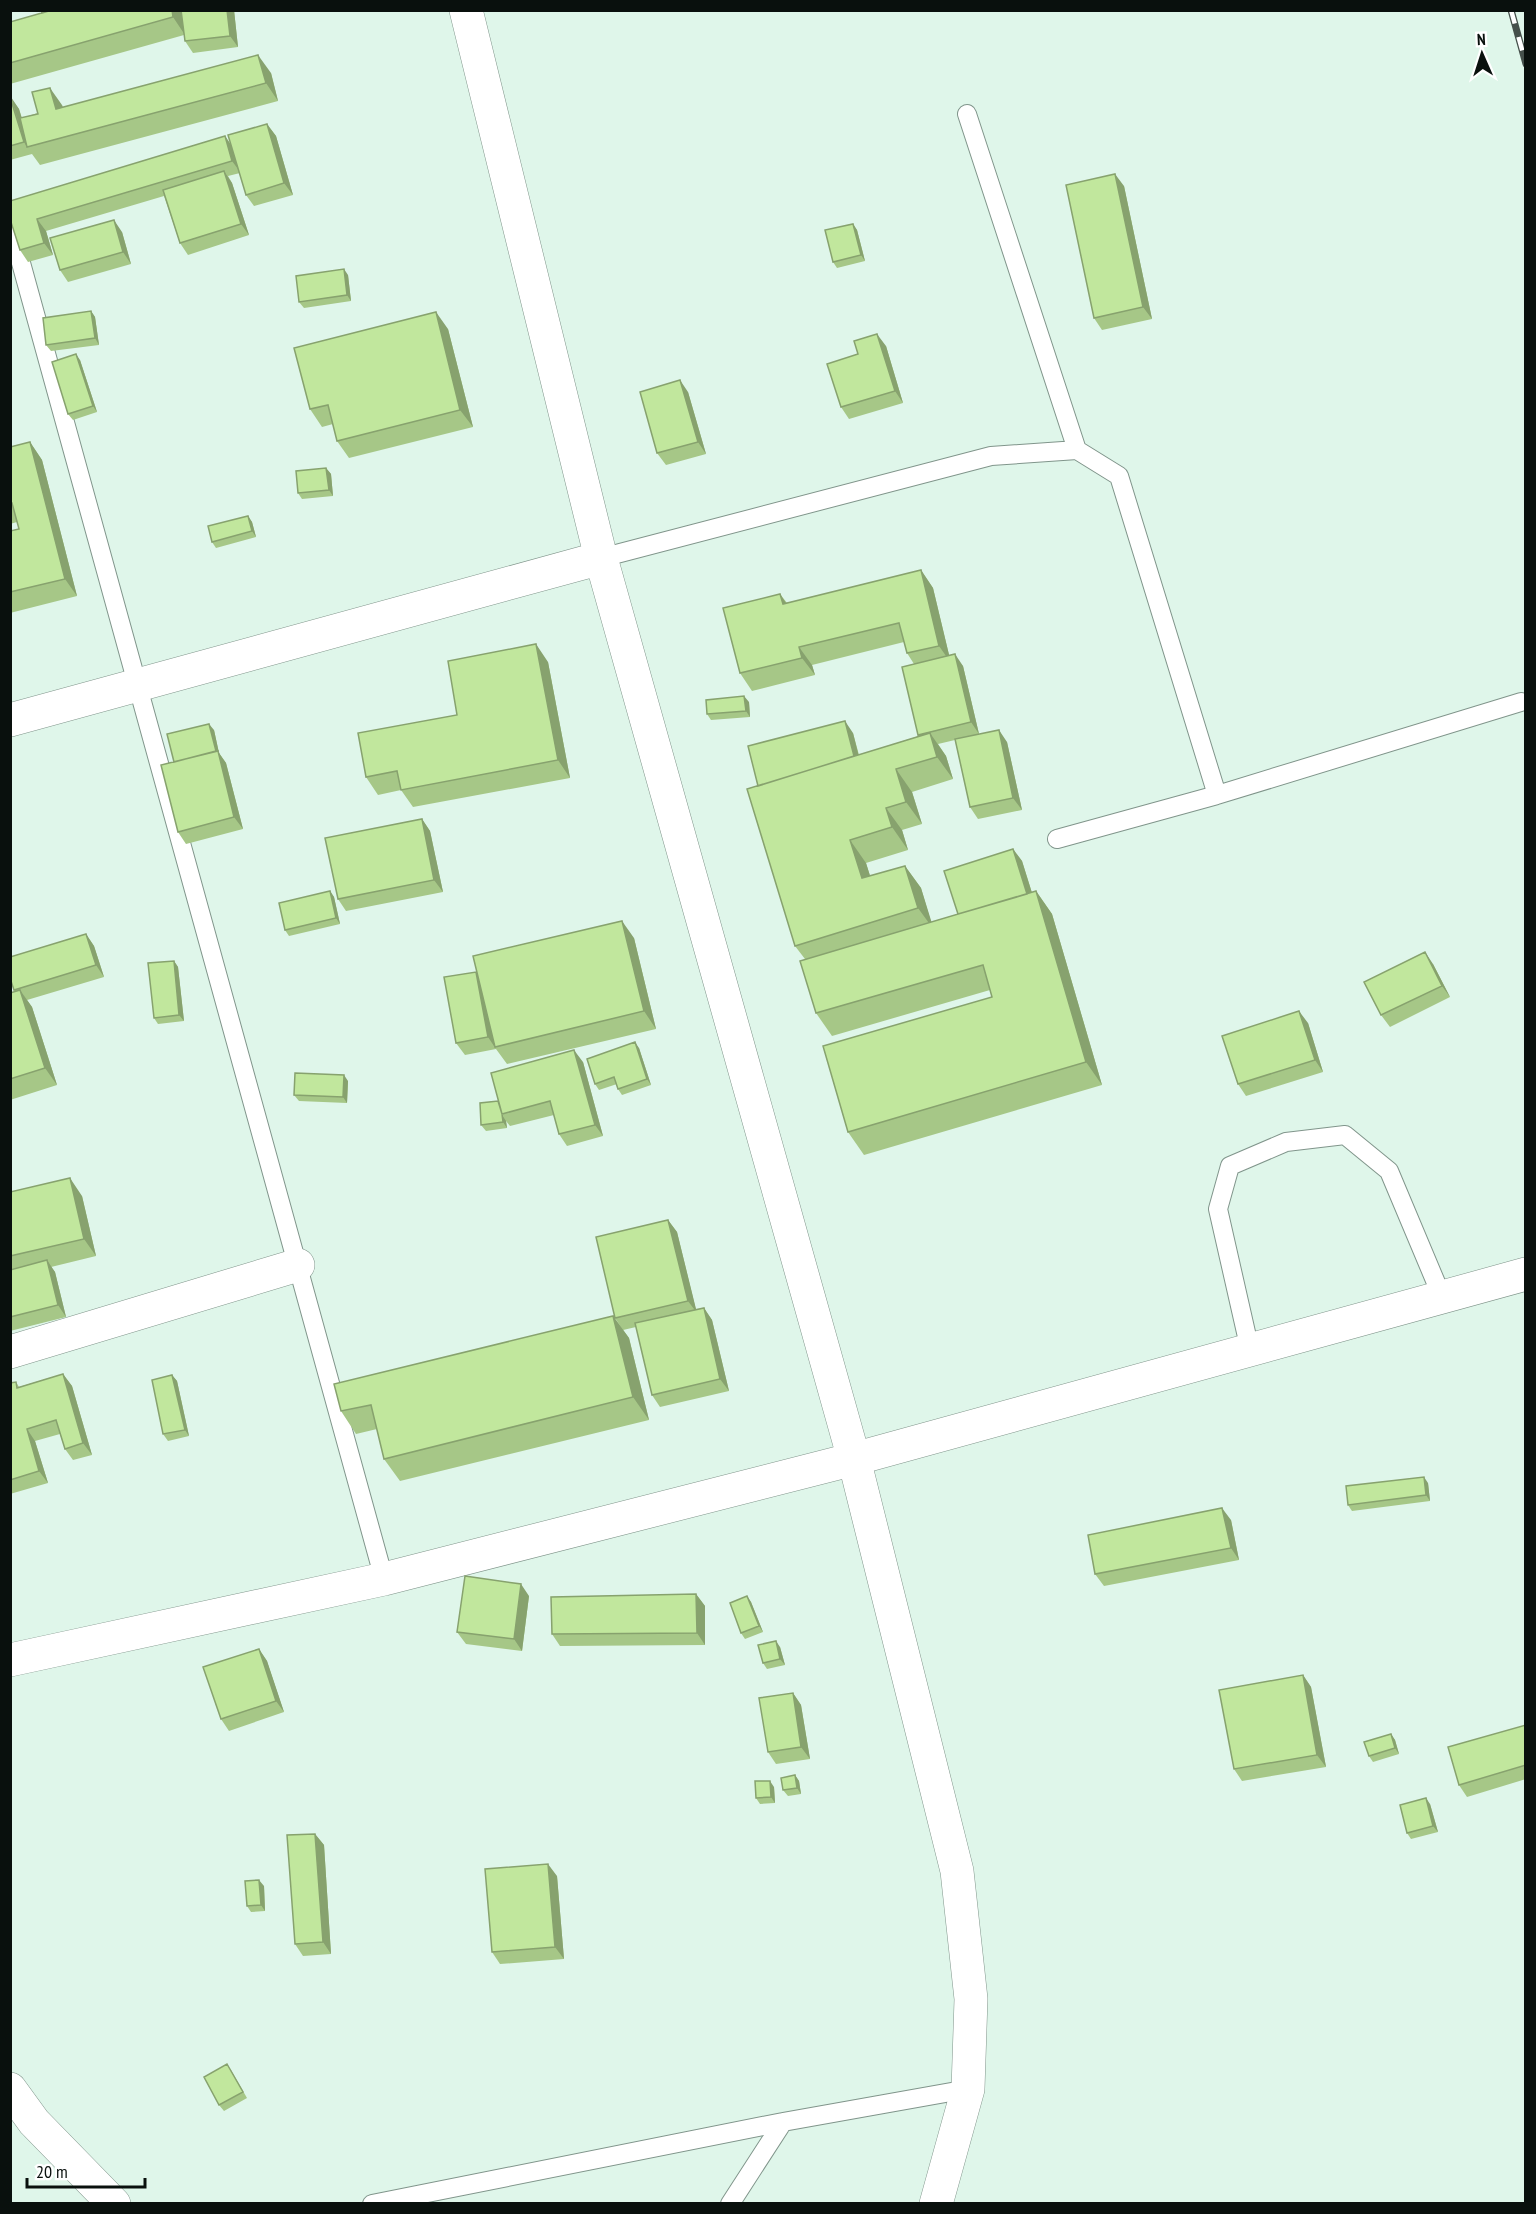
<svg xmlns="http://www.w3.org/2000/svg" width="1536" height="2214" font-family="'PT Sans Narrow',sans-serif">
<style>
.lines{fill:none;stroke-linecap:round;stroke-linejoin:round}
.service-casing{stroke:#80958b;stroke-width:20}
.minor-casing{stroke:#80958b;stroke-width:34}
.tertiary-casing{stroke:#80958b;stroke-width:34}
.trunk-casing{stroke:#80958b;stroke-width:34}
.service{stroke:#fff;stroke-width:18}
.minor{stroke:#fff;stroke-width:33}
.tertiary{stroke:#fff;stroke-width:33}
.trunk{stroke:#fff;stroke-width:33}
.rail-casing{stroke:#45504b;stroke-width:7}
.rail{stroke:#fff;stroke-width:4.5;stroke-dasharray:14;stroke-linecap:butt}
.wall{fill:#a6c787}
.shaded-wall{fill:#87a26e}
.building{fill:#c1e79d;stroke:#87a26e;stroke-width:1.5}
</style>
<rect width="100%" height="100%" fill="#dff6ea"/>
<g class="lines">
<g class="service-casing">
<path id="service" d="M967,114L1077,450
M10,223L384,1579
M601,558L991,456L1077,450L1119,476L1217,795
M1057,839L1217,795L1521,702
M1250,1350L1218,1209L1230,1166L1286,1142L1345,1135L1389,1171L1442,1297
M372,2204L783,2122L968,2089
M730,2204L783,2122"/>
</g>
<g class="minor-casing">
<path id="minor" d="M466,10L601,558L854,1459L957,1871L971,1999L968,2089L936,2204
M10,720L601,558
M10,1352L298,1265"/>
</g>
<g class="tertiary-casing">
<path id="tertiary" d="M10,1660L384,1579L854,1459L1526,1274"/>
</g>
<g class="trunk-casing">
<path id="trunk" d="M10,2089L34,2122L114,2204"/>
</g>
<use href="#service" class="service"/>
<use href="#minor" class="minor"/>
<use href="#tertiary" class="tertiary"/>
<use href="#trunk" class="trunk"/>
<g class="rail-casing">
<path id="rail" d="M1511,10L1526,64"/>
</g>
<use href="#rail" class="rail"/>
</g>
<path class="wall" d="M234,10L238,47L193,53L185,41L184,35L10,84V22Z
M271,73L278,101L40,165L32,154L10,160V97L19,109L22,118L62,105L63,108Z
M267,124L276,136L293,195L254,206L246,195L240,173L228,176L232,183L249,235L188,255L180,243L164,196L46,231L53,255L28,262L20,250L10,219L225,136L232,146Z
M1124,186L1152,319L1102,330L1094,318Z
M853,224L857,230L865,261L837,268L833,262Z
M122,232L131,264L68,282L60,270Z
M348,275L351,301L304,308L299,302Z
M91,311L95,317L99,345L51,351L46,345Z
M448,329L473,427L349,458L337,441L333,424L322,427L310,409Z
M886,346L903,403L849,419L841,407L858,354Z
M80,360L97,412L73,420L68,414Z
M688,392L706,454L666,465L657,453Z
M30,442L42,460L77,596L10,613V531L19,529L17,522L10,524V447Z
M326,468L331,474L333,496L302,499L298,493Z
M248,516L252,522L256,537L216,548L212,542Z
M921,570L933,588L949,655L963,666L979,734L1007,742L1022,810L978,819L970,807L955,740L938,744L946,756L953,779L912,792L922,824L902,830L908,850L866,863L870,876L905,866L921,888L931,922L958,914L1013,849L1022,861L1032,893L1036,891L1052,914L1102,1085L864,1155L848,1132L992,997L990,990L832,1036L816,1013L805,959L795,946L758,786L853,733L859,755L919,736L918,735L914,664L907,653L904,642L812,665L815,675L752,691L740,673L780,594L787,603Z
M548,662L570,778L413,807L401,790L378,795L366,777L457,715Z
M749,702L750,717L711,720L707,714Z
M214,730L219,753L226,763L243,829L186,844L178,832L174,762Z
M422,819L430,831L443,892L346,911L338,899Z
M330,891L334,897L340,924L289,936L285,930Z
M86,934L94,946L104,977L27,1000L32,1007L57,1085L10,1100V993L15,991L14,990Z
M634,938L656,1029L507,1064L496,1049L465,1055L456,1043L476,972Z
M174,961L178,967L184,1021L158,1024L154,1018Z
M1433,964L1450,997L1390,1027L1381,1015Z
M1308,1023L1323,1072L1246,1096L1238,1084Z
M639,1048L651,1085L622,1095L618,1089L617,1084L599,1090L595,1084Z
M583,1062L603,1136L567,1146L559,1134L554,1115L510,1126L506,1121L507,1128L486,1131L481,1125L498,1101Z
M348,1081L347,1103L299,1101L294,1095Z
M10,1192L82,1196L96,1256L51,1267L55,1272L66,1317L10,1331Z
M668,1220L677,1232L696,1310L704,1308L712,1320L729,1391L660,1407L652,1395L636,1327L623,1330L615,1318Z
M613,1316L629,1338L649,1420L400,1481L384,1459L377,1429L356,1434L341,1411Z
M63,1374L72,1386L92,1455L73,1460L65,1449L60,1434L35,1441L48,1483L10,1494V1383L16,1382L19,1387Z
M172,1375L177,1381L189,1436L168,1441L163,1434Z
M1428,1483L1430,1501L1352,1511L1348,1505Z
M1231,1520L1239,1560L1104,1586L1095,1574Z
M696,1594L705,1606V1645L560,1646L552,1634Z
M529,1596L522,1651L466,1644L457,1632Z
M747,1596L751,1602L763,1632L745,1639L741,1633Z
M780,1647L785,1665L767,1669L763,1663Z
M259,1649L267,1661L284,1712L229,1731L221,1719Z
M1303,1675L1311,1687L1326,1767L1242,1781L1234,1769Z
M793,1693L801,1705L810,1759L776,1764L768,1752Z
M1526,1725V1779L1467,1797L1459,1785Z
M1391,1734L1395,1740L1399,1754L1373,1762L1369,1756Z
M795,1775L799,1781L801,1794L788,1796L783,1790Z
M774,1787L775,1803L760,1804L756,1798Z
M1430,1804L1438,1832L1411,1839L1407,1833Z
M315,1834L324,1845L331,1954L303,1956L295,1944Z
M557,1876L564,1959L500,1964L492,1952Z
M264,1886L265,1911L251,1912L247,1906Z
M231,2070L247,2098L224,2111L219,2105Z"/>
<path class="shaded-wall" d="M172,10H182L185,35L173,17Z
M227,10H234L238,47L230,36Z
M258,55L271,73L278,101L266,83Z
M50,88L62,105L69,127L56,109Z
M11,97L19,109L30,147H27L24,142Z
M267,124L276,136L293,195L284,183Z
M225,136L233,148L241,173L232,161Z
M224,171L232,183L249,235L241,224Z
M1115,174L1124,186L1152,319L1143,307Z
M37,219L46,231L53,255L44,243Z
M114,220L122,232L131,264L123,252Z
M853,224L857,230L865,261L861,255Z
M344,269L348,275L351,301L347,295Z
M91,311L95,317L99,345L95,338Z
M436,312L448,329L473,427L460,410Z
M877,334L886,346L903,403L895,391Z
M76,354L80,360L97,412L93,406Z
M680,380L688,392L706,454L698,442Z
M30,442L42,460L77,596L65,579Z
M326,468L331,474L333,496L329,490Z
M248,516L252,522L256,537L252,531Z
M921,570L933,588L951,663L939,646Z
M780,594L792,612L783,604Z
M536,644L548,662L570,778L558,760Z
M799,647L812,665L815,675L802,658Z
M955,654L963,666L979,734L971,722Z
M744,696L749,702L750,717L746,711Z
M845,721L853,733L863,773L855,761Z
M209,724L214,730L219,753L226,763L243,829L234,817Z
M999,730L1007,742L1022,810L1013,798Z
M930,733L946,756L953,779L937,757Z
M896,769L912,792L922,824L906,802Z
M886,808L902,830L908,850L892,827Z
M422,819L430,831L443,892L434,880Z
M850,840L866,863L878,901L862,878Z
M1013,849L1022,861L1037,909L1028,897Z
M905,866L921,888L934,930L918,908Z
M330,891L334,897L340,924L336,918Z
M1036,891L1052,914L1102,1085L1086,1062Z
M622,921L634,938L656,1029L644,1011Z
M86,934L94,946L104,977L96,965Z
M1425,952L1433,964L1450,997L1442,986Z
M174,961L178,967L184,1021L179,1015Z
M476,972L484,983L495,1047L496,1049L488,1037Z
M20,990L32,1007L57,1085L45,1068Z
M1299,1011L1308,1023L1323,1072L1315,1060Z
M635,1042L639,1048L651,1085L647,1079Z
M574,1050L583,1062L603,1136L595,1125Z
M344,1075L348,1081L347,1103L343,1097Z
M502,1115L506,1121L507,1128L503,1122Z
M70,1178L82,1196L96,1256L84,1239Z
M668,1220L677,1232L697,1313L688,1301Z
M47,1260L55,1272L66,1317L58,1305Z
M704,1308L712,1320L729,1391L720,1379Z
M613,1316L629,1338L649,1420L633,1397Z
M63,1374L72,1386L92,1455L83,1443Z
M172,1375L177,1381L189,1436L185,1430Z
M27,1429L35,1441L48,1483L39,1471Z
M1424,1477L1428,1483L1430,1501L1426,1495Z
M1222,1508L1231,1520L1239,1560L1231,1548Z
M521,1584L529,1596L522,1651L514,1639Z
M696,1594L705,1606V1645L697,1633Z
M747,1596L751,1602L763,1632L759,1626Z
M776,1641L780,1647L785,1665L780,1659Z
M259,1649L267,1661L284,1712L276,1701Z
M1303,1675L1311,1687L1326,1767L1317,1755Z
M793,1693L801,1705L810,1759L801,1747Z
M1391,1734L1395,1740L1399,1754L1395,1748Z
M795,1775L799,1781L801,1794L797,1788Z
M770,1781L774,1787L775,1803L771,1797Z
M1426,1798L1430,1804L1438,1832L1433,1826Z
M315,1834L324,1845L331,1954L323,1942Z
M548,1864L557,1876L564,1959L555,1947Z
M259,1880L264,1886L265,1911L261,1905Z"/>
<path class="building" d="M41,10H52L42,13Z
M52,10H172L173,17L10,63V22Z
M181,10H227L230,36L185,41Z
M258,55L266,83L27,147L20,118L38,114L32,92L50,88L56,109Z
M10,97L24,142L10,146Z
M267,124L284,183L246,195L228,135Z
M225,136L232,161L37,219L44,243L20,250L10,219V201Z
M224,171L241,224L180,243L163,190Z
M1115,174L1143,307L1094,318L1066,185Z
M114,220L123,252L60,270L50,238Z
M853,224L861,255L833,262L825,230Z
M344,269L347,295L299,302L296,276Z
M91,311L95,338L46,345L43,318Z
M436,312L460,410L337,441L328,405L310,409L294,348Z
M877,334L895,391L841,407L827,364L858,354L854,341Z
M76,354L93,406L68,414L52,362Z
M680,380L698,442L657,453L640,392Z
M30,442L65,579L10,592V531L19,529L12,503L10,504V447Z
M326,468L329,490L298,493L296,471Z
M248,516L252,531L212,542L208,526Z
M921,570L939,646L907,653L899,623L799,647L802,658L740,673L723,608L780,594L783,604Z
M536,644L558,760L401,790L397,771L366,777L358,733L457,715L448,661Z
M955,654L971,722L918,735L902,667Z
M744,696L746,711L707,714L706,700Z
M845,721L854,756L758,786L748,746Z
M209,724L216,751L174,762L167,734Z
M999,730L1013,798L970,807L955,739Z
M930,733L937,757L896,769L906,802L886,808L892,827L850,840L862,878L905,866L918,908L795,946L747,789Z
M218,751L234,817L178,832L161,765Z
M422,819L434,880L338,899L325,838Z
M1013,849L1027,894L958,914L944,871Z
M330,891L336,918L285,930L279,903Z
M1036,891L1086,1062L848,1132L823,1046L992,997L983,965L816,1013L800,961Z
M622,921L644,1011L495,1047L473,956Z
M86,934L96,965L14,990L10,978V957Z
M1425,952L1442,986L1381,1015L1364,982Z
M174,961L179,1015L154,1018L148,963Z
M476,972L488,1037L456,1043L444,977Z
M20,990L45,1068L10,1079V993Z
M1299,1011L1315,1060L1238,1084L1222,1036Z
M635,1042L647,1079L618,1089L614,1077L595,1084L587,1059Z
M574,1050L595,1125L559,1134L550,1101L502,1114L491,1073Z
M295,1073L344,1075L343,1097L294,1095Z
M498,1101L502,1114L503,1122L481,1125L480,1103Z
M70,1178L84,1239L10,1256V1192Z
M668,1220L688,1301L615,1318L596,1237Z
M47,1260L58,1305L10,1317V1270Z
M704,1308L720,1379L652,1395L635,1323Z
M613,1316L633,1397L384,1459L371,1405L341,1411L334,1384Z
M63,1374L83,1443L65,1449L56,1420L27,1429L39,1471L10,1480V1383L16,1382L17,1388Z
M172,1375L185,1430L163,1434L152,1380Z
M1424,1477L1426,1495L1348,1505L1346,1486Z
M1222,1508L1231,1548L1095,1574L1088,1535Z
M465,1576L521,1584L514,1639L457,1632Z
M696,1594L697,1633L552,1634L551,1597Z
M747,1596L759,1626L741,1633L730,1603Z
M776,1641L780,1659L763,1663L758,1645Z
M259,1649L276,1701L221,1719L203,1667Z
M1303,1675L1317,1755L1234,1769L1219,1690Z
M793,1693L801,1747L768,1752L759,1698Z
M1526,1725V1765L1459,1785L1448,1747Z
M1391,1734L1395,1748L1369,1756L1364,1742Z
M795,1775L797,1788L783,1790L781,1778Z
M755,1781H770L771,1797L756,1798Z
M1426,1798L1433,1826L1407,1833L1400,1805Z
M315,1834L323,1942L295,1944L287,1835Z
M548,1864L555,1947L492,1952L485,1869Z
M259,1880L261,1905L247,1906L245,1881Z
M227,2064L243,2092L219,2105L204,2077Z"/>
<rect width="1536" height="2214" fill="none" stroke="#09100d" stroke-width="24"/>
<g transform="translate(1482 54) rotate(357)" stroke="#ffffff" stroke-width="4.5" paint-order="stroke">
<path d="M0-4.5L10 22L0 15L-10 22Z" fill="#09100d"/>
<text y="-9" font-size="16" font-weight="bold" text-anchor="middle" fill="#09100d">N</text>
</g>
<path d="M27 2178v9h118v-9" fill="none" stroke="#09100d" stroke-width="3"/>
<text x="36" y="2178" font-size="18" fill="#09100d" stroke="#ffffff" stroke-width="4.5" paint-order="stroke">20 m</text>
</svg>
